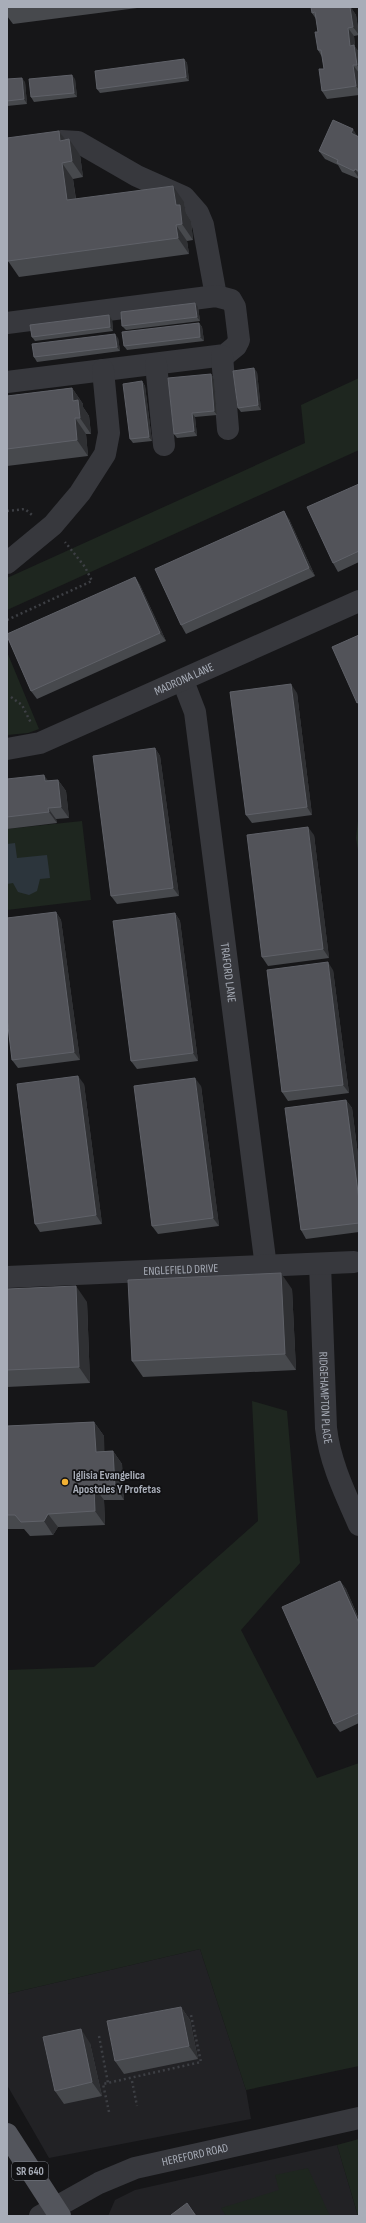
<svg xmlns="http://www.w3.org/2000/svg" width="366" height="2223" font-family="'Sofia Sans Condensed',sans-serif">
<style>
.built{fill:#222225}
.green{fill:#1e261f}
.water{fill:#2c353c}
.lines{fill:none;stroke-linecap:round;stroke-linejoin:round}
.path{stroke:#3d3f44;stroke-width:2.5;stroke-dasharray:2 3;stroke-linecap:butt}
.minor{stroke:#37383d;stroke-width:22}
.major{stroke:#53555c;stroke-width:22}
.wall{fill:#47494d}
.shaded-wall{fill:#2f3033}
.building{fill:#525359;stroke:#5f6168}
.poi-dot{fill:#f2b134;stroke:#111113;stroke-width:1.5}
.labels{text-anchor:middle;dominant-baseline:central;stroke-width:3.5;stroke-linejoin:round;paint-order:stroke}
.shield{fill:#111113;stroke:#7b7e86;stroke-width:1}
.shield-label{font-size:11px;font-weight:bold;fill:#a8adb8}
.street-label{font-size:12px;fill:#a8adb8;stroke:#111113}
.poi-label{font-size:12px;font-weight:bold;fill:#a8adb8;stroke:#111113;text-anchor:start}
</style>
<rect width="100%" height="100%" fill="#161618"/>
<path class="built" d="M200,1949L246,2090L251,2119L49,2158L7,2085V1994Z
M337,2145L358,2216H108L115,2200L135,2190Z"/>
<path class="green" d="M359,378V450L7,610V578L305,443L301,405Z
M7,652L39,729L28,733L7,735Z
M359,812V856L356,838Z
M82,821L91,900L7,910V829Z
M252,1401L287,1411L300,1563L241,1630L317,1778L359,1763V2066L246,2090L200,1949L7,1994V1670L94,1667L258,1521Z
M359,2139V2216H358L337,2145Z
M308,2168L330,2216H226L221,2208L279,2190L275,2175Z"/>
<path class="water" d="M15,843L17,858L47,855L50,878L40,879L37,891L29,895L18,892L13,883L7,884V844Z"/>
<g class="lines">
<path class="path" d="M7,511L25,509L32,515
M7,620L92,581L85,567L65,542
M11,697L22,705L31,723
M99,2036L108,2083
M132,2081L137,2106
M109,2112L103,2084L201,2062L191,2015"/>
<g class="minor">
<path d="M61,141L78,142L137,176L184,197L198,213L203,225L216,296"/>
<path d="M7,323L216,296L231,300L235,307L239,340L236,346L225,355L7,382"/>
<path d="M222,356L228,429"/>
<path d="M156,364L164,445"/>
<path d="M7,563L53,525L80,493L105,454L109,433L103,370"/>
<path id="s1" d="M183,681L195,712L266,1267"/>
<path id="s2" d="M7,749L40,743L359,601"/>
<path id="s3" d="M320,1264L326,1428C330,1463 345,1493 359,1525"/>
<path id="s4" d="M7,1277L354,1262"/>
<path id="s5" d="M40,2216L99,2183L135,2168L359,2118"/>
</g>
<path class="major" d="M7,2134L60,2216"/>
</g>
<path class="wall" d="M7,7H145L13,24L7,16Z
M351,8L356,15L359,35L354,36L355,47L359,52V95L327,99L322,91L324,69L322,57L318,50V32L316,19L312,13Z
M184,59L187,63L189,81L100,93L97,89Z
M7,79L25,82L27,104L7,106Z
M75,79L77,97L34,102L31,97Z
M59,131L65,140L80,155L83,177L73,179L76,199L184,202L186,213L191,221L193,240L187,241L189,254L19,277L8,261Z
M358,137H359V179L342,172L338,165L325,159L319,151Z
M198,307L200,321L126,330L122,326Z
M109,315L112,319L113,331L35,341L32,337Z
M199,323L202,327L204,341L127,350L124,346Z
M118,338L120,351L37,362L34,357Z
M257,372L261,410L241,412L238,408Z
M211,374L214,379L217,415L195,417L197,436L177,438L174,434Z
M142,381L145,386L152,441L133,443L130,439Z
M72,388L83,404V407L89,416L91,434H86L88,456L7,466V396Z
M359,484V562L338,572L333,563Z
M289,519L315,576L186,634L181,625Z
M135,577L140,585L166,641L37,699L31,691Z
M297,693L312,815L252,823L246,815Z
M155,748L160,756L179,896L117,904L111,896Z
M7,779L48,781L58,780L66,791L69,818L56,819L57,823L7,829Z
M314,835L329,958L268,966L262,957Z
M56,912L61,920L80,1060L18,1068L12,1060Z
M175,913L180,921L198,1061L137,1069L131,1061Z
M333,970L349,1093L288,1101L282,1092Z
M84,1084L102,1224L40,1232L35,1224Z
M201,1086L219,1226L158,1234L152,1226Z
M346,1100L352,1108L359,1163V1232L306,1239L301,1230Z
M7,1289L87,1302L90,1383L7,1387Z
M292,1289L296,1370L143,1377L132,1361Z
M94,1422L104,1436V1451H113L122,1464L124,1500H104L105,1525L58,1527L53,1535L30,1536L24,1529H7V1426Z
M340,1581L346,1589L359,1619V1723L340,1732L334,1724Z
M181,2007L190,2020L198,2059L124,2074L115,2061Z
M90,2043L102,2096L64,2104L55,2091Z"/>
<path class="shaded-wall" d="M346,7H351L356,15L359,35L353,27Z
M348,28L354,36L355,47L359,52V68L357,65L350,46Z
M184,59L187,63L189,81L186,77Z
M353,65L359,73V90L356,86Z
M72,75L75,79L77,97L74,93Z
M22,78L25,82L27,104L24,99Z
M353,129L358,137L351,133Z
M59,131L70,146L69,139L80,155L83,177L72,161L60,141Z
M62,163L73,179L78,216L67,200Z
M355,169L359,174V178L354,171Z
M173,186L184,202L186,213L191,221L193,240L182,224L176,205Z
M176,225L187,241L189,254L178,238Z
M195,303L198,307L200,321L197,317Z
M109,315L112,319L113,331L110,327Z
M199,323L202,327L204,341L200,337Z
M115,334L118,338L120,351L117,347Z
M254,368L257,372L261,410L258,405Z
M211,374L214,379L217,415L214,411Z
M142,381L145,386L152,441L149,437Z
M72,388L83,404V407L89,416L91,434L80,418L73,401Z
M192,413L195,417L197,436L194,431Z
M75,418L86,434L88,456L77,440Z
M284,511L289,519L315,576L309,568Z
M135,577L140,585L166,641L160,633Z
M291,684L297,693L312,815L307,807Z
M155,748L160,756L179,896L173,888Z
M44,775L52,786L45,781Z
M58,780L66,791L69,818L61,807Z
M48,808L56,819L57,823L49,812Z
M308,827L314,835L329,958L323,949Z
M56,912L61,920L80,1060L74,1052Z
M175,913L180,921L198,1061L193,1053Z
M328,962L333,970L349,1093L343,1085Z
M78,1076L84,1084L102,1224L96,1215Z
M195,1078L201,1086L219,1226L213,1218Z
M346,1100L352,1108L359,1163V1200Z
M281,1273L292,1289L296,1370L285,1354Z
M76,1286L87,1302L90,1383L79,1367Z
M94,1422L104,1436L105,1465L96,1452Z
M113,1451L122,1464L124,1500L115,1486Z
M94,1487L104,1500L105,1525L95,1511Z
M48,1514L58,1527L53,1535L44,1521Z
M340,1581L346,1589L359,1619V1623Z
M181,2007L190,2020L198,2059L189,2046Z
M81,2029L90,2043L102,2096L92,2082Z"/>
<path class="building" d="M311,7H350L353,27L348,28L350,46L354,45L357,65H353L356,86L322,91L319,69H324L321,50H318L315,32H318L315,12L312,13Z
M184,59L186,77L97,89L95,71Z
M72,75L74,93L31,97L29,79Z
M22,78L24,99L7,101V79Z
M333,120L353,129L351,133L359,137V171L355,169L354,171L337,163L338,160L319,151Z
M59,131L60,141L69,139L72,161L62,163L67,200L173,186L176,205H180L182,224L176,225L178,238L8,261L7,257V138Z
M195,303L197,317L122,326L121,312Z
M109,315L110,327L32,337L30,325Z
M199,323L200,337L124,346L122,332Z
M115,334L117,347L34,357L32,344Z
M254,368L258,405L238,408L233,371Z
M211,374L214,411L192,413L194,431L174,434L168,378Z
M142,381L149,437L130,439L123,384Z
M72,388L73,401L78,400L80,418H75L77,440L7,449V396Z
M359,484V551L333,563L307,507Z
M284,511L309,568L181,625L155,569Z
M135,577L160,633L31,691L7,636V634Z
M359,635V702L357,703L332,647Z
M291,684L307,807L246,815L230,692Z
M155,748L173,888L111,896L93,756Z
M44,775L45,781L58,780L61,807L48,808L49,812L7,817V779Z
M308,827L323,949L262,957L247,835Z
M56,912L74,1052L12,1060L7,1018V918Z
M175,913L193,1053L131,1061L113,921Z
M328,962L343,1085L282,1092L267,970Z
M78,1076L96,1215L35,1224L17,1084Z
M195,1078L213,1218L152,1226L134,1086Z
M346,1100L359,1200V1223L301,1230L285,1108Z
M281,1273L285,1354L132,1361L128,1280Z
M76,1286L79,1367L7,1370V1289Z
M94,1422L96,1452L113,1451L115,1486L94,1487L95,1511L48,1514L44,1521L21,1522L15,1515H7V1426Z
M340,1581L359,1623V1713L334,1724L282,1607Z
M181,2007L189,2046L115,2061L107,2021Z
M81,2029L92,2082L55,2091L43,2037Z
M187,2203L196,2216H172L171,2215Z"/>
<circle class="poi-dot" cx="65" cy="1482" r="4"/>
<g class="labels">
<rect class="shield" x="12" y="2162" width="36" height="18" rx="3"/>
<g class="shield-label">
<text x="30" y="2171">SR 640</text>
</g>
<g class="street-label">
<text stroke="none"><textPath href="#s2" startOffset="191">MADRONA LANE</textPath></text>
<text stroke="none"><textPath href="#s1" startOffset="296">TRAFORD LANE</textPath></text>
<text stroke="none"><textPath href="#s4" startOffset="174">ENGLEFIELD DRIVE</textPath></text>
<text stroke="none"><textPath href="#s3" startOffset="134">RIDGEHAMPTON PLACE</textPath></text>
<text stroke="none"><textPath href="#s5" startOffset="168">HEREFORD ROAD</textPath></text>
</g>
<g class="poi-label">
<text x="73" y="1475">Iglisia Evangelica<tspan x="73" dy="14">Apostoles Y Profetas</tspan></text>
</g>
</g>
<rect width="366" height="2223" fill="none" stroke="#a8adb8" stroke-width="16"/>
</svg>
